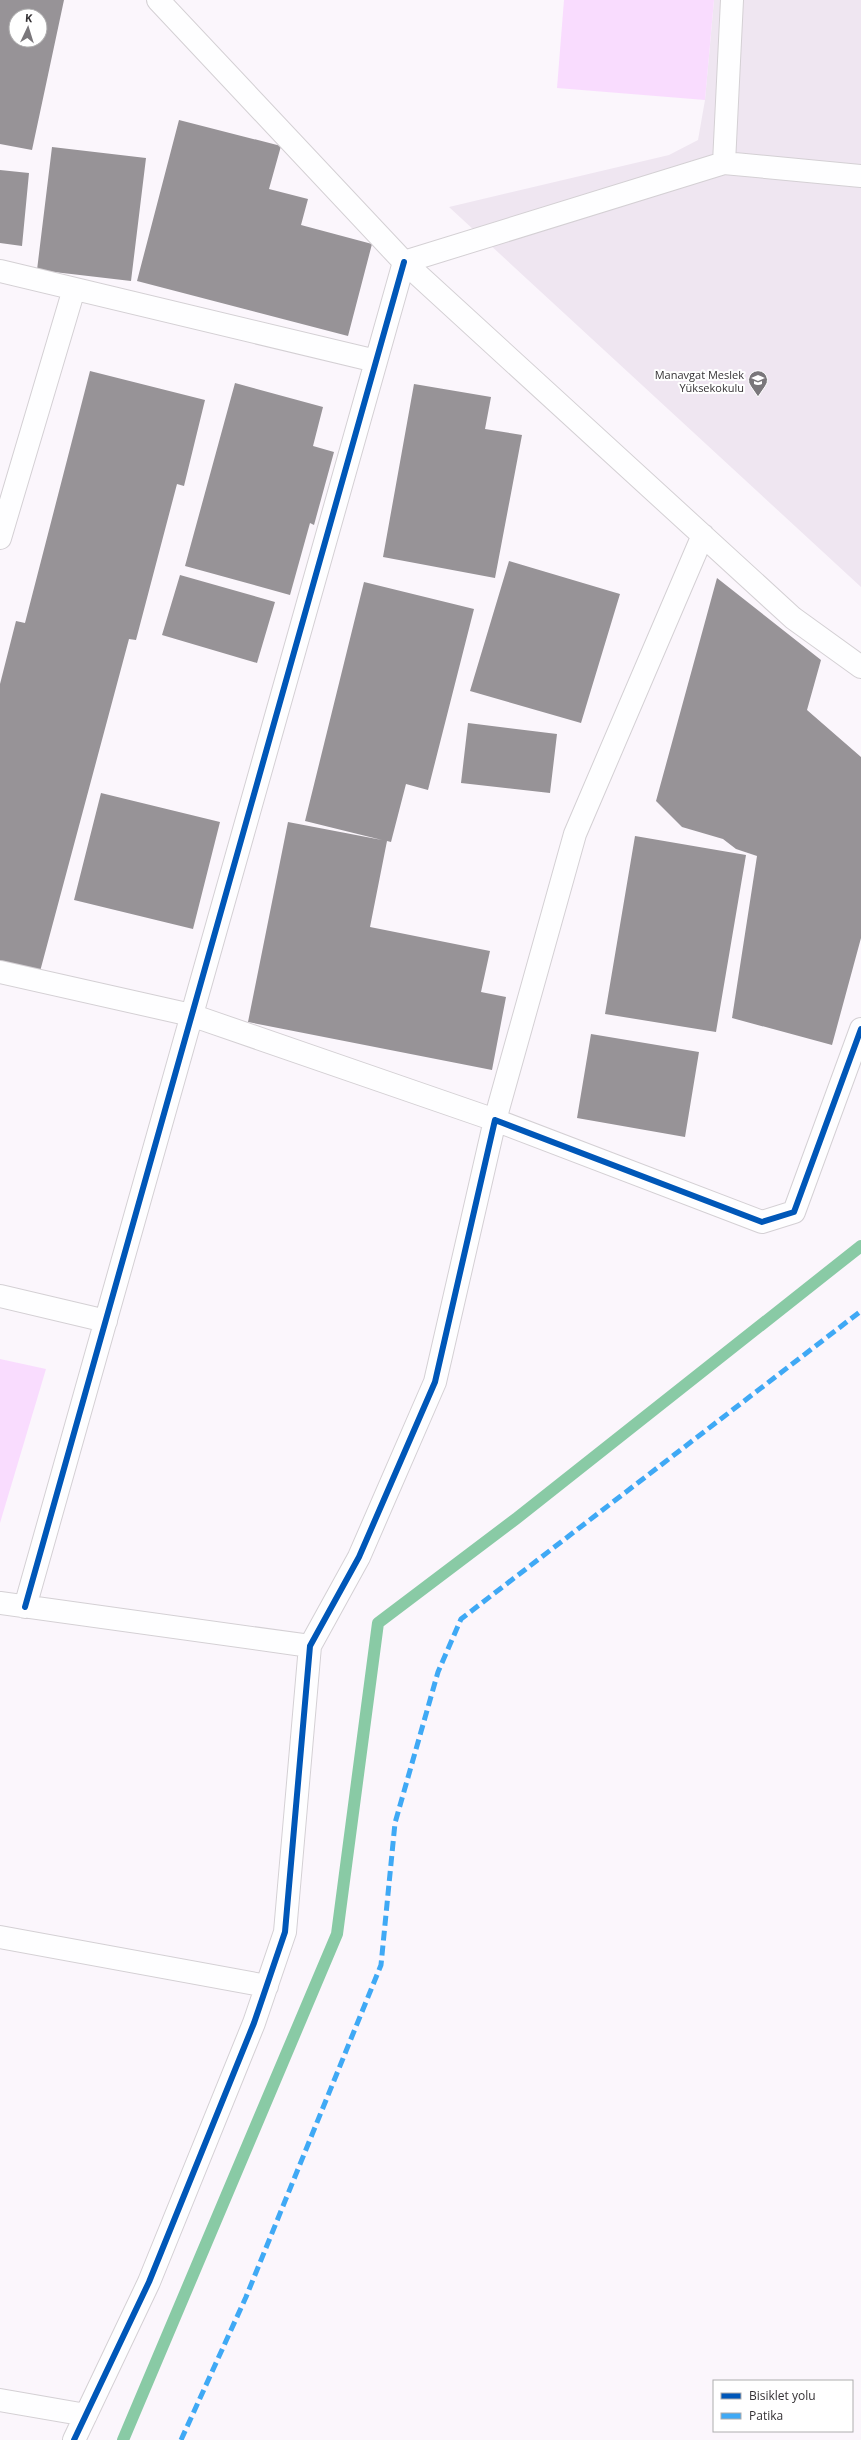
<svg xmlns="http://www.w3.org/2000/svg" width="861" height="2440" font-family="'Open Sans',sans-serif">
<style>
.built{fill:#efe6f1}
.green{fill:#f9dcfe}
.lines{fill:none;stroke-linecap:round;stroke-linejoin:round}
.stream{stroke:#89caa5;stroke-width:12}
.building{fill:#979397;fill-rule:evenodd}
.lane-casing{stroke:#d4d0d4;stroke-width:24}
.street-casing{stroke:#d4d0d4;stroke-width:24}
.lane{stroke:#fefeff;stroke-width:22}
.street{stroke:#fefeff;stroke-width:22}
.quiet{stroke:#3fa9f5;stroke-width:5;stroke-dasharray:10 5;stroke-linecap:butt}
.cycleway-casing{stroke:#fff;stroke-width:8}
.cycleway{stroke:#0057b8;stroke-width:6}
.labels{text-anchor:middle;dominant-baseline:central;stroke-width:4;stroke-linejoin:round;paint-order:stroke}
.poi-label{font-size:11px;fill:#353235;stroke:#fff;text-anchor:end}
</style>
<rect width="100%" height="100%" fill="#fbf6fc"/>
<path class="built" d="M714,0H861V587L449,207L669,155L698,140L705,100Z"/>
<path class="green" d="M564,0H714L705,100L557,88Z
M0,1359L46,1369L0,1523Z"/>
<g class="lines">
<path class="stream" d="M123,2440L337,1934L378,1623L517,1518L861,1246"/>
</g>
<path class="building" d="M0,0H64L32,150L0,144ZM16,16H40V40H16Z
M179,120L281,146L269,189L308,199L301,225L372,244L348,336L137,281Z
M52,147L146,158L131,281L37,270Z
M0,170L29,173L22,246L0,243Z
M90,371L205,400L184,486L177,484L136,640L129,639L38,979L0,969V684L16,621L25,623Z
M235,383L323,407L313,446L334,452L314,525L310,523L290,595L185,566Z
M414,384L491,397L485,429L522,435L495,578L383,557Z
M509,561L620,594L581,723L470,691Z
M180,575L275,602L257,663L162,635Z
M717,578L821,660L807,710L861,757V938L832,1045L732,1018L757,856L736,849L723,839L682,827L656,801Z
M364,582L474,609L428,790L406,784L391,842L387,841L370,927L490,951L481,992L506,997L492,1070L248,1022L288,822L382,840L305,821Z
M468,723L557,734L550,793L461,783Z
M101,793L220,822L193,929L74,900Z
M635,836L746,855L716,1032L605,1014Z
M591,1034L699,1052L685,1137L577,1118Z"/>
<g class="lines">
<g class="lane-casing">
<path id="lane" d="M724,163L732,0
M404,262L724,163L861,176"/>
</g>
<g class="street-casing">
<path id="street" d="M158,0L404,262L793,618L861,667
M0,271L376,361
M0,538L74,289
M0,972L191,1015L495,1120L575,834L703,535
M0,1296L106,1321
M0,1603L310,1646
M25,1607L404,262
M0,1937L267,1986
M0,2400L86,2415
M74,2440L149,2282L254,2023L285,1932L310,1646L359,1557L435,1382L495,1120L762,1222L794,1212L861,1029"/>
</g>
<use href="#lane" class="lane"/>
<use href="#street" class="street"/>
<path class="quiet" d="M181,2440L246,2297L381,1965L395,1823L438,1672L461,1619L861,1311"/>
<g class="cycleway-casing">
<path id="cycleway" d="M25,1607L404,262
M74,2440L149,2282L254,2023L285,1932L310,1646L359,1557L435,1382L495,1120L762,1222L794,1212L861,1029"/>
</g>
<use href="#cycleway" class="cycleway"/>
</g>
<defs>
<g id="university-pin" transform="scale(1)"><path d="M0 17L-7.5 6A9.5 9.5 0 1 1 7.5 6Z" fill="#7a777b" stroke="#fff"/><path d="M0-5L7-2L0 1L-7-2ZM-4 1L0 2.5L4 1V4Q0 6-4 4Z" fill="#fff"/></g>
</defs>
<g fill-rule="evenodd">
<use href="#university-pin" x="758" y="380"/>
</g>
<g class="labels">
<g class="poi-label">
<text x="744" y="374">Manavgat Meslek<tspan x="744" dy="13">Yüksekokulu</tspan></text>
</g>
</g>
<rect x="713" y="2380" width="140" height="52" fill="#ffffff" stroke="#aeadae"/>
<rect x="721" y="2393" width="20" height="6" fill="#0057b8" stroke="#aeadae"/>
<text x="749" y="2400" font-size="12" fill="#353235">Bisiklet yolu</text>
<rect x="721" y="2413" width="20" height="6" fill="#3fa9f5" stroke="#aeadae"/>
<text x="749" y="2420" font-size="12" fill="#353235">Patika</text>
<g transform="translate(28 28) rotate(4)"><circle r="19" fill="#ffffff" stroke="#aeadae"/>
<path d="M0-3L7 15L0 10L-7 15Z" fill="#7a777b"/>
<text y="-6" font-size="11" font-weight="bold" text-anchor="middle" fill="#353235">K</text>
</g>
</svg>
